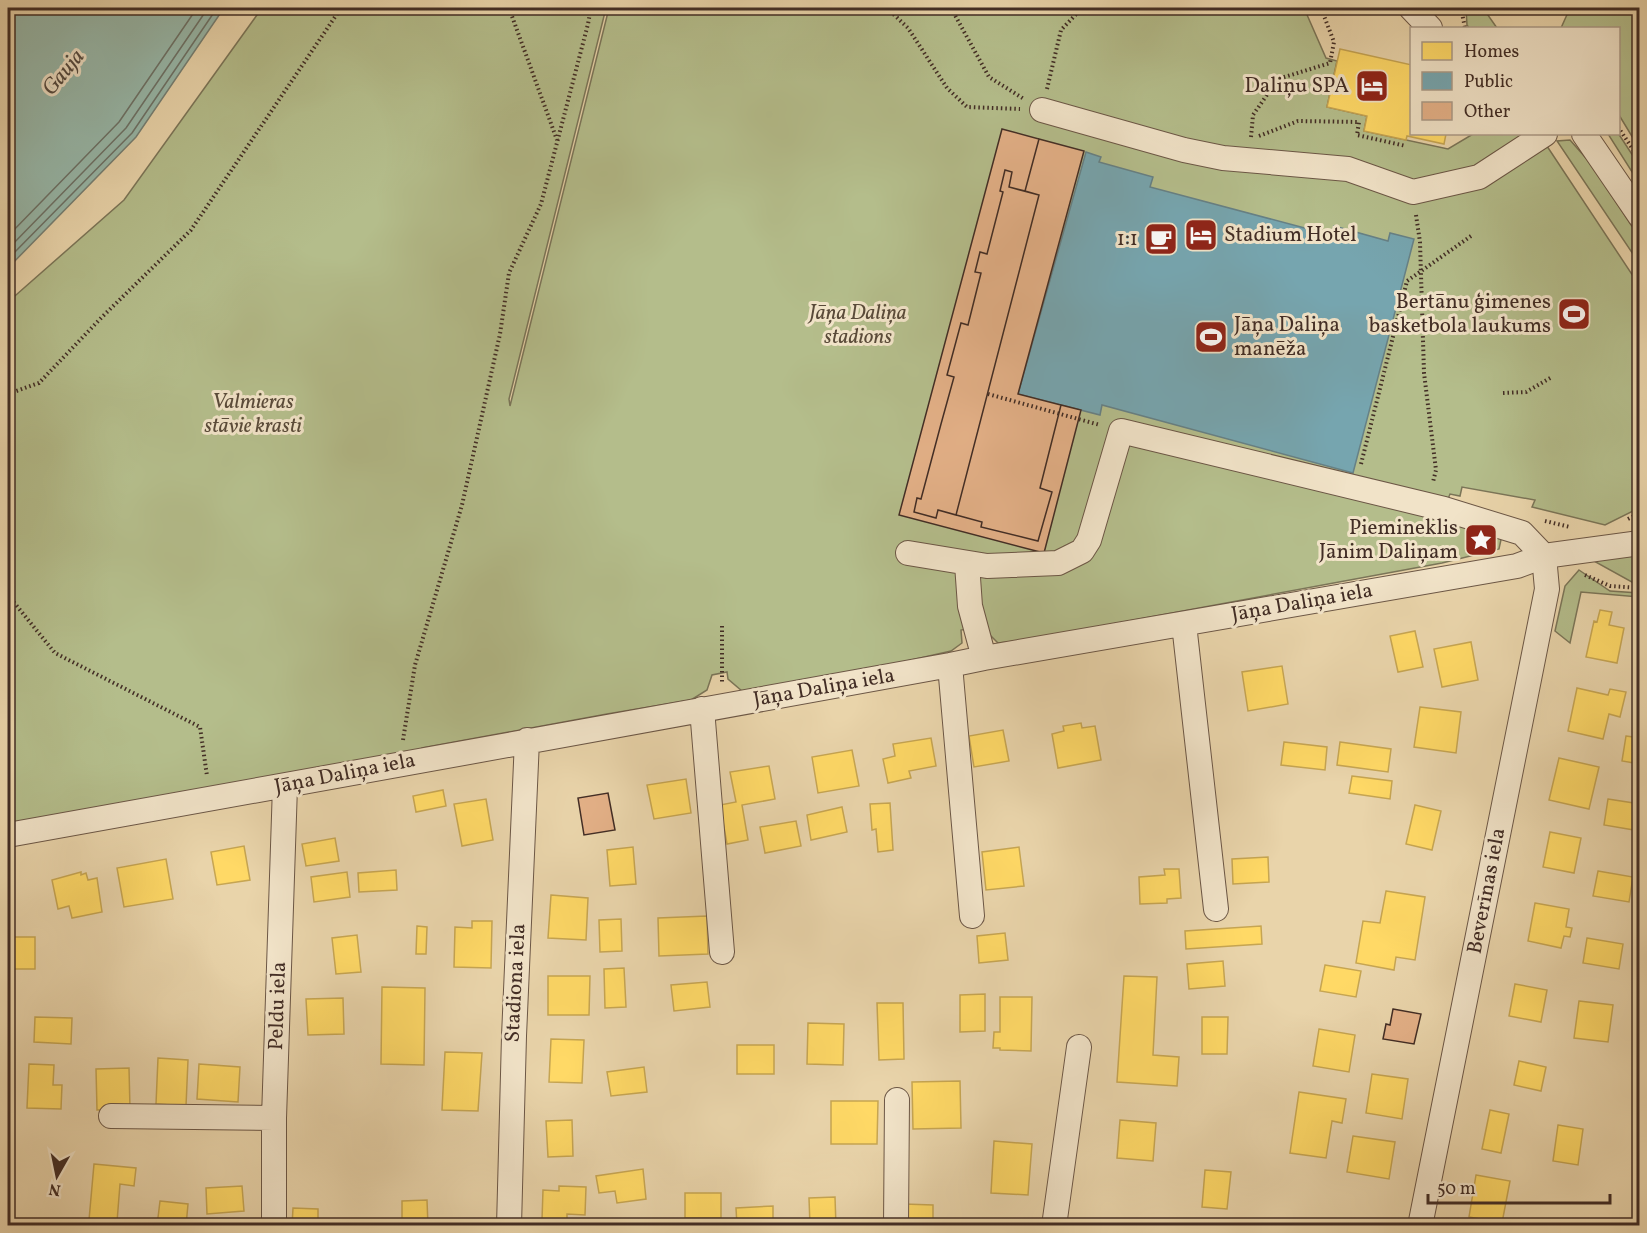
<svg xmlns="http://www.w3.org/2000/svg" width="1647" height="1233" font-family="Vollkorn,serif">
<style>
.green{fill:#b4bd8b;stroke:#7b7558;stroke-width:1.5}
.water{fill:#97b8aa;stroke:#758075;stroke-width:1.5}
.homes{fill:#ffd966;stroke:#c6a552;stroke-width:1.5}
.public{fill:#76a5af;stroke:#668186;stroke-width:1.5}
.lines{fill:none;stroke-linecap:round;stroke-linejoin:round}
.shore{stroke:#6c7268;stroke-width:1.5}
.building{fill:#e3b087;stroke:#422d25;stroke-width:1.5}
.minor-casing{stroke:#6c5746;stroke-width:26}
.path{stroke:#422d25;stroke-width:4;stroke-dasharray:1.5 3;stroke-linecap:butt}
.minor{stroke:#f1e3c8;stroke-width:24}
.labels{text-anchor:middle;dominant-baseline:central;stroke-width:6;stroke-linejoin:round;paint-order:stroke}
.poi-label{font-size:21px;fill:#422d25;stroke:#f1e3c8;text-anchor:end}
.park-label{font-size:21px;font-style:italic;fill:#594a39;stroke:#f1e3c8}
.street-label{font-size:21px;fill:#422d25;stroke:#f1e3c8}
.water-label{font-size:22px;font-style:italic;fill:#534940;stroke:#f1e3c8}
</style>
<rect width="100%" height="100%" fill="#e9d4aa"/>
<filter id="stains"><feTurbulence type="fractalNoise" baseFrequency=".00333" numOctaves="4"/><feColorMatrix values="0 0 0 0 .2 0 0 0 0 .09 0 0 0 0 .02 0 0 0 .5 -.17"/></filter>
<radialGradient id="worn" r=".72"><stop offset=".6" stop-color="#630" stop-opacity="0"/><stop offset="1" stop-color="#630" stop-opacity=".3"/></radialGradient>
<path class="green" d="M262,8H606L509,399L510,406L609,8H1304L1326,58L1337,61L1327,107L1367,116L1364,131L1448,149L1473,134H1539L1639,285V508L1605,525L1532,507L1535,500L1462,487L1460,496L1450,494L1444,509L1502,535L1499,549L1442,563L1026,640L998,643L985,630L984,626L961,630L962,643L951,651L898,663L742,691L728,679L727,672L712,675L707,690L691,700L607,714L422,748L419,760L8,835V302L124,200Z
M1466,8H1483L1497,28H1469L1467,25Z
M1570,8H1639V148L1619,115L1618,28H1561Z
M1618,133L1639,165V183L1608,134Z
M1570,140L1592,165L1639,237V263L1557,141Z
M1639,554V586L1592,560Z
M1579,570L1610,591L1639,593V597L1581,592L1570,643L1555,631L1565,586Z"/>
<path class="water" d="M8,8H224L136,137L8,268Z"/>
<path class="homes" d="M1340,49L1412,65V134H1446L1444,144L1407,136L1406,140L1364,131L1367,116L1327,107Z
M1600,610L1612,612L1609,625L1624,628L1617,663L1586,657L1594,621L1597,622Z
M1415,631L1423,667L1398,672L1390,636Z
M1471,642L1478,680L1442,687L1434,649Z
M1282,666L1288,704L1248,711L1242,672Z
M1577,688L1608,695L1610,689L1626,692L1620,717L1609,714L1603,739L1568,731Z
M1420,707L1461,712L1456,753L1414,747Z
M1081,723L1082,728L1095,726L1101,760L1058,768L1052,734L1064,731L1063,726Z
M1003,730L1009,761L974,767L969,736Z
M1626,736L1640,738V764L1622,761Z
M931,738L936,766L909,771L911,778L888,783L883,759L895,756L893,744Z
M1284,742L1327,747L1325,770L1281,765Z
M1340,742L1391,749L1388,772L1337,765Z
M852,750L859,786L818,793L812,757Z
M1559,758L1599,767L1589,809L1549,800Z
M769,766L775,799L742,805L748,840L727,844L720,805L736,802L730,772Z
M1352,776L1392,781L1390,799L1349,793Z
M686,779L691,813L654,819L647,785Z
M443,790L446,806L416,812L413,796Z
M486,799L493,840L462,846L454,804Z
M1608,799L1640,804V831L1604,825Z
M890,803L893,850L878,852L876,829L872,830L870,804Z
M1415,805L1441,811L1432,850L1406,844Z
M842,807L847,832L811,840L807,815Z
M796,821L801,846L765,853L760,827Z
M1550,832L1581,838L1574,873L1543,867Z
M335,838L339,861L306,866L302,844Z
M244,846L250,880L217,885L211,852Z
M633,847L636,884L610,886L607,850Z
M1019,847L1024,886L986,890L982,852Z
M1268,857L1269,882L1233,884L1232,859Z
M166,859L173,899L124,907L117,868Z
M1164,869H1179L1181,898L1167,899V903L1140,904L1139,877L1165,875Z
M396,870L397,890L359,892L358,873Z
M1598,871L1633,877L1629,902L1593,896Z
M81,872V875L86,873L88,880L97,878L102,912L72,918L69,906L58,909L52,880Z
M347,872L350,897L314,902L311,877Z
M1386,891L1425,897L1415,960L1396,957L1394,970L1356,963L1363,921L1380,923Z
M551,895L588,898L586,940L548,938Z
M1535,903L1569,909L1566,927L1572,928L1570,937L1564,936L1561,948L1528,941Z
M707,916L708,954L659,956L658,918Z
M621,919L622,951L600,952L599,920Z
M472,921H492L491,968L454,967L455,927L472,928Z
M417,926L427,927L426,954H416Z
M1261,926L1262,944L1186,949L1185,931Z
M1005,933L1008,960L979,963L977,936Z
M357,935L361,972L336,974L332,938Z
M12,937H35V969H11Z
M1587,938L1623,944L1619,969L1583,963Z
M1223,961L1225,986L1189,989L1187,964Z
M1325,965L1361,971L1356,997L1320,991Z
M624,968L626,1007L605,1008L604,969Z
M548,976H590L589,1015H548Z
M1124,976L1157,977L1153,1055L1179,1057L1177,1086L1117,1082Z
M707,982L710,1007L674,1011L671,985Z
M1515,984L1547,990L1541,1022L1509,1016Z
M382,987L425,988L424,1065L381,1064Z
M985,994V1031L960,1032V995Z
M1000,997H1032L1031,1051L1000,1050V1048H993L994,1032H1000Z
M343,998L344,1034L308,1035L306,999Z
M1579,1001L1613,1005L1608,1042L1574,1038Z
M877,1003H903L904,1059L879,1060Z
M35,1017L72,1018L71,1044L34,1042Z
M1202,1017H1228L1227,1054H1202Z
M808,1023L844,1024L843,1065L807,1064Z
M1319,1029L1355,1035L1349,1072L1313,1066Z
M551,1039L584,1040L582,1083L549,1082Z
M737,1045H774V1074H737Z
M445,1052L482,1053L478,1111L442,1110Z
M158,1058L188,1060L186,1106L156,1104Z
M1519,1061L1546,1067L1541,1091L1514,1085Z
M29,1064L54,1065L53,1085H62L61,1109L27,1108Z
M199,1064L240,1067L238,1102L197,1099Z
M644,1067L647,1092L611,1096L607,1072Z
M129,1068L130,1109L97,1110L96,1069Z
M1372,1074L1408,1079L1402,1119L1366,1113Z
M960,1081L961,1128L913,1129L912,1082Z
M1299,1092L1346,1099L1342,1123L1332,1121L1326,1158L1290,1153Z
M831,1101H878L877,1144H831Z
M1490,1110L1509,1114L1501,1153L1482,1149Z
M572,1120L573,1156L548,1157L546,1121Z
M1120,1120L1156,1123L1153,1161L1117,1158Z
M1558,1125L1583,1129L1578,1165L1553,1161Z
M1353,1136L1395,1142L1389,1179L1347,1172Z
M994,1141L1032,1144L1028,1195L991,1193Z
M94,1164L136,1168L134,1186L120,1184L117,1222L89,1220Z
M643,1169L646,1199L617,1203L615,1191L599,1193L596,1176Z
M1205,1170L1231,1172L1227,1209L1202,1207Z
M1476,1175L1510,1181L1502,1223L1469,1217Z
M242,1186L244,1211L207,1214L206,1188Z
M559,1186L586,1187L585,1215L567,1214V1221L542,1220L543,1190L559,1191Z
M685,1193H721V1218H685Z
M835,1197L836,1226H810L809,1198Z
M427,1200L428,1226H402V1201Z
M160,1201L188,1204L186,1226H157Z
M904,1204L933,1205V1226H903Z
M773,1206V1226H737L736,1208Z
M293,1208L318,1209V1226H292Z"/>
<path class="public" d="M1086,152L1101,157L1099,162L1153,177L1150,187L1331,235L1334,226L1388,241L1390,233L1414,239L1353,473L1102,405L1100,415L1018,394Z"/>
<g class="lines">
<path class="shore" d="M8,236L119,122L197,8
M8,249L126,128L208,8
M8,259L132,133L217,8"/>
</g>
<path class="building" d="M1002,129L1039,139L1025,191L1009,187L1012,172L1005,170L1000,191L1003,192L987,254L980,252L975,272L981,273L968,325L961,323L947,375L954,377L941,424L921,499L917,498L914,512L936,518L938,510L982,522L981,527L1038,541L1052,492L1040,488L1061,405L1081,410L1044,553L899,515Z
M1039,139L1084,151L1018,394L1061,405L1040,488L1052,492L1038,541L981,527L982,522L956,515L1039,195L1025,191Z
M1005,170L1012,172L1009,187L1039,195L956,515L938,510L936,518L914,512L917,498L921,499L941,424L954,377L947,375L961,323L968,325L981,273L975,272L980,252L987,254L1003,192L1000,191Z
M608,793L615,830L584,835L578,798Z
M1393,1009L1421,1014L1414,1044L1383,1039L1386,1024L1390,1025Z"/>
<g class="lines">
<g class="minor-casing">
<path id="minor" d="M1411,8L1430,28
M1042,110L1184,150L1223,158L1348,169L1413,192L1479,177L1545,134
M1584,134L1640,216
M908,553L987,566L1058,563L1082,551L1089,540L1121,431L1444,509L1522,533L1544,556
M967,564L970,606L984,658
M1184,624L1216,909
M950,665L972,916
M702,709L722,952
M8,835C322,780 636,721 950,665L984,658L1517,566L1544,556L1640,543
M111,1116L274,1118
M274,1226V1118L285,786
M509,1226L514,1036L527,740
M896,1226L897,1100
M1054,1226L1079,1047
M1420,1226L1547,589L1544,556"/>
</g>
<path class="path" d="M509,8L557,140
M887,8L908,28L947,88L967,107L1020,109
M951,8L989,77L1024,99
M1461,8L1465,28
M1047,89L1061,30L1082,8
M1618,127L1640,160
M1259,136L1298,121L1359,122L1357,135L1406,146
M1251,137L1253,115L1278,79L1330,63L1334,42L1321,8
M1416,215L1420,242L1424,373L1436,470L1433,482
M1503,393L1526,392L1552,377
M8,394L39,383L102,317L191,230L341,8
M988,394L1100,425
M1361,464L1407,281L1471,236
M1628,519L1640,513
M1545,521L1570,527
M1585,575L1610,586L1640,588
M8,595L55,653L200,727L207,776
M722,626V684
M403,740L415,665L462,505L500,334L509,273L541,204L588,24L591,8"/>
<use href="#minor" class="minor"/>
</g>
<defs>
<g id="hotel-square" transform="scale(1.725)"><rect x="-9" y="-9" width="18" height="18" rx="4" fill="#8f2418" stroke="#f1e3c8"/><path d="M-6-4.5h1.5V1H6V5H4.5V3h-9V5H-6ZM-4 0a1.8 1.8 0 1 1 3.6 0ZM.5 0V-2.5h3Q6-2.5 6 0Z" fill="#fff"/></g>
<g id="cafe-square" transform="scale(1.725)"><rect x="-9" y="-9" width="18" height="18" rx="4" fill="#8f2418" stroke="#f1e3c8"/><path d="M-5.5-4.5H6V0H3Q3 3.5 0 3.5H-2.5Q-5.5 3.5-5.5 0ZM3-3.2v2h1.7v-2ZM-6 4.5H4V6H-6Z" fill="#fff"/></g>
<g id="stadium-square" transform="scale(1.725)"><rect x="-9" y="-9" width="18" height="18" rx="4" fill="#8f2418" stroke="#f1e3c8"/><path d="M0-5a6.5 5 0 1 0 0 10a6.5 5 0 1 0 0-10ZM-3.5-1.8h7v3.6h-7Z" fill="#fff"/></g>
<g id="sight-square" transform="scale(1.725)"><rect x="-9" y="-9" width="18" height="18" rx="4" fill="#8f2418" stroke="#f1e3c8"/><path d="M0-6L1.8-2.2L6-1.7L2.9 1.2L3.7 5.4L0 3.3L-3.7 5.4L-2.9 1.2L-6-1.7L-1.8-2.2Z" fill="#fff"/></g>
</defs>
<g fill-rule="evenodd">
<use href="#hotel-square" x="1372" y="86"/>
<use href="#hotel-square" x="1201" y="235"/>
<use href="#cafe-square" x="1161" y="239"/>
<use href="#stadium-square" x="1574" y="314"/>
<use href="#stadium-square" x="1211" y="337"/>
<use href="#sight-square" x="1481" y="540"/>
</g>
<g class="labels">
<g class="poi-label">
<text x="1349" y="86">Daliņu SPA</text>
<text x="1224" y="235" text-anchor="start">Stadium Hotel</text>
<text x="1138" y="239">1:1</text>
<text x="1551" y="302">Bertānu ģimenes<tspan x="1551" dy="24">basketbola laukums</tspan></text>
<text x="1234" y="325" text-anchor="start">Jāņa Daliņa<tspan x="1234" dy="24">manēža</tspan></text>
<text x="1458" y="528">Piemineklis<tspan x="1458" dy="24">Jānim Daliņam</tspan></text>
</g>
<g class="park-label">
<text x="858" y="313">Jāņa Daliņa<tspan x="858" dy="24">stadions</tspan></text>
<text x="253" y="402">Valmieras<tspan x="253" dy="24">stāvie krasti</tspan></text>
</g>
<g class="street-label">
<text transform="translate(1302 603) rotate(-10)">Jāņa Daliņa iela</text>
<text transform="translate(824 688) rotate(-10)">Jāņa Daliņa iela</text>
<text transform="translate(345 774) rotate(-11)">Jāņa Daliņa iela</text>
<text transform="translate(1487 891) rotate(-79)">Beverīnas iela</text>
<text transform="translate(516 983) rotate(-87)">Stadiona iela</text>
<text transform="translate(278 1006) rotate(-88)">Peldu iela</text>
</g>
<g class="water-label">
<text transform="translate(64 73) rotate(-50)">Gauja</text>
</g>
</g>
<rect width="1647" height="1233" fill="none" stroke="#e9d4aa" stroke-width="30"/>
<rect x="9" y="9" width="1629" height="1215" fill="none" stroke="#422d25" stroke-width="3"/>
<rect x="15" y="15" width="1617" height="1203" fill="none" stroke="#422d25" stroke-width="1.5"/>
<rect x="1410" y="27" width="210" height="108" fill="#f1e3c8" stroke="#ab9a87" stroke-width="1.5"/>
<rect x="1422" y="42" width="30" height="18" fill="#ffd966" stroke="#ab9a87" stroke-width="1.5"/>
<text x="1464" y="57" font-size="18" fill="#422d25">Homes</text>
<rect x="1422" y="72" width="30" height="18" fill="#76a5af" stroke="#ab9a87" stroke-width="1.5"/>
<text x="1464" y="87" font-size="18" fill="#422d25">Public</text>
<rect x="1422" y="102" width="30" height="18" fill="#e3b087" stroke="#ab9a87" stroke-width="1.5"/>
<text x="1464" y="117" font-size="18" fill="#422d25">Other</text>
<g transform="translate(57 1176) rotate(189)" stroke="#f1e3c8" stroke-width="4.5" paint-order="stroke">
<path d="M0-4.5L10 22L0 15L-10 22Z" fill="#422d25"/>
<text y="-9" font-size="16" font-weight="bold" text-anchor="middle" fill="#422d25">N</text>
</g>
<path d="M1428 1194v9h182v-9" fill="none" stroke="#422d25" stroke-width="3"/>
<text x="1437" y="1194" font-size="18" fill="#422d25" stroke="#f1e3c8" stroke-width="4.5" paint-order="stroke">50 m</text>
<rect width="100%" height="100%" filter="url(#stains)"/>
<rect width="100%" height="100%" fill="url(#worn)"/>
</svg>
